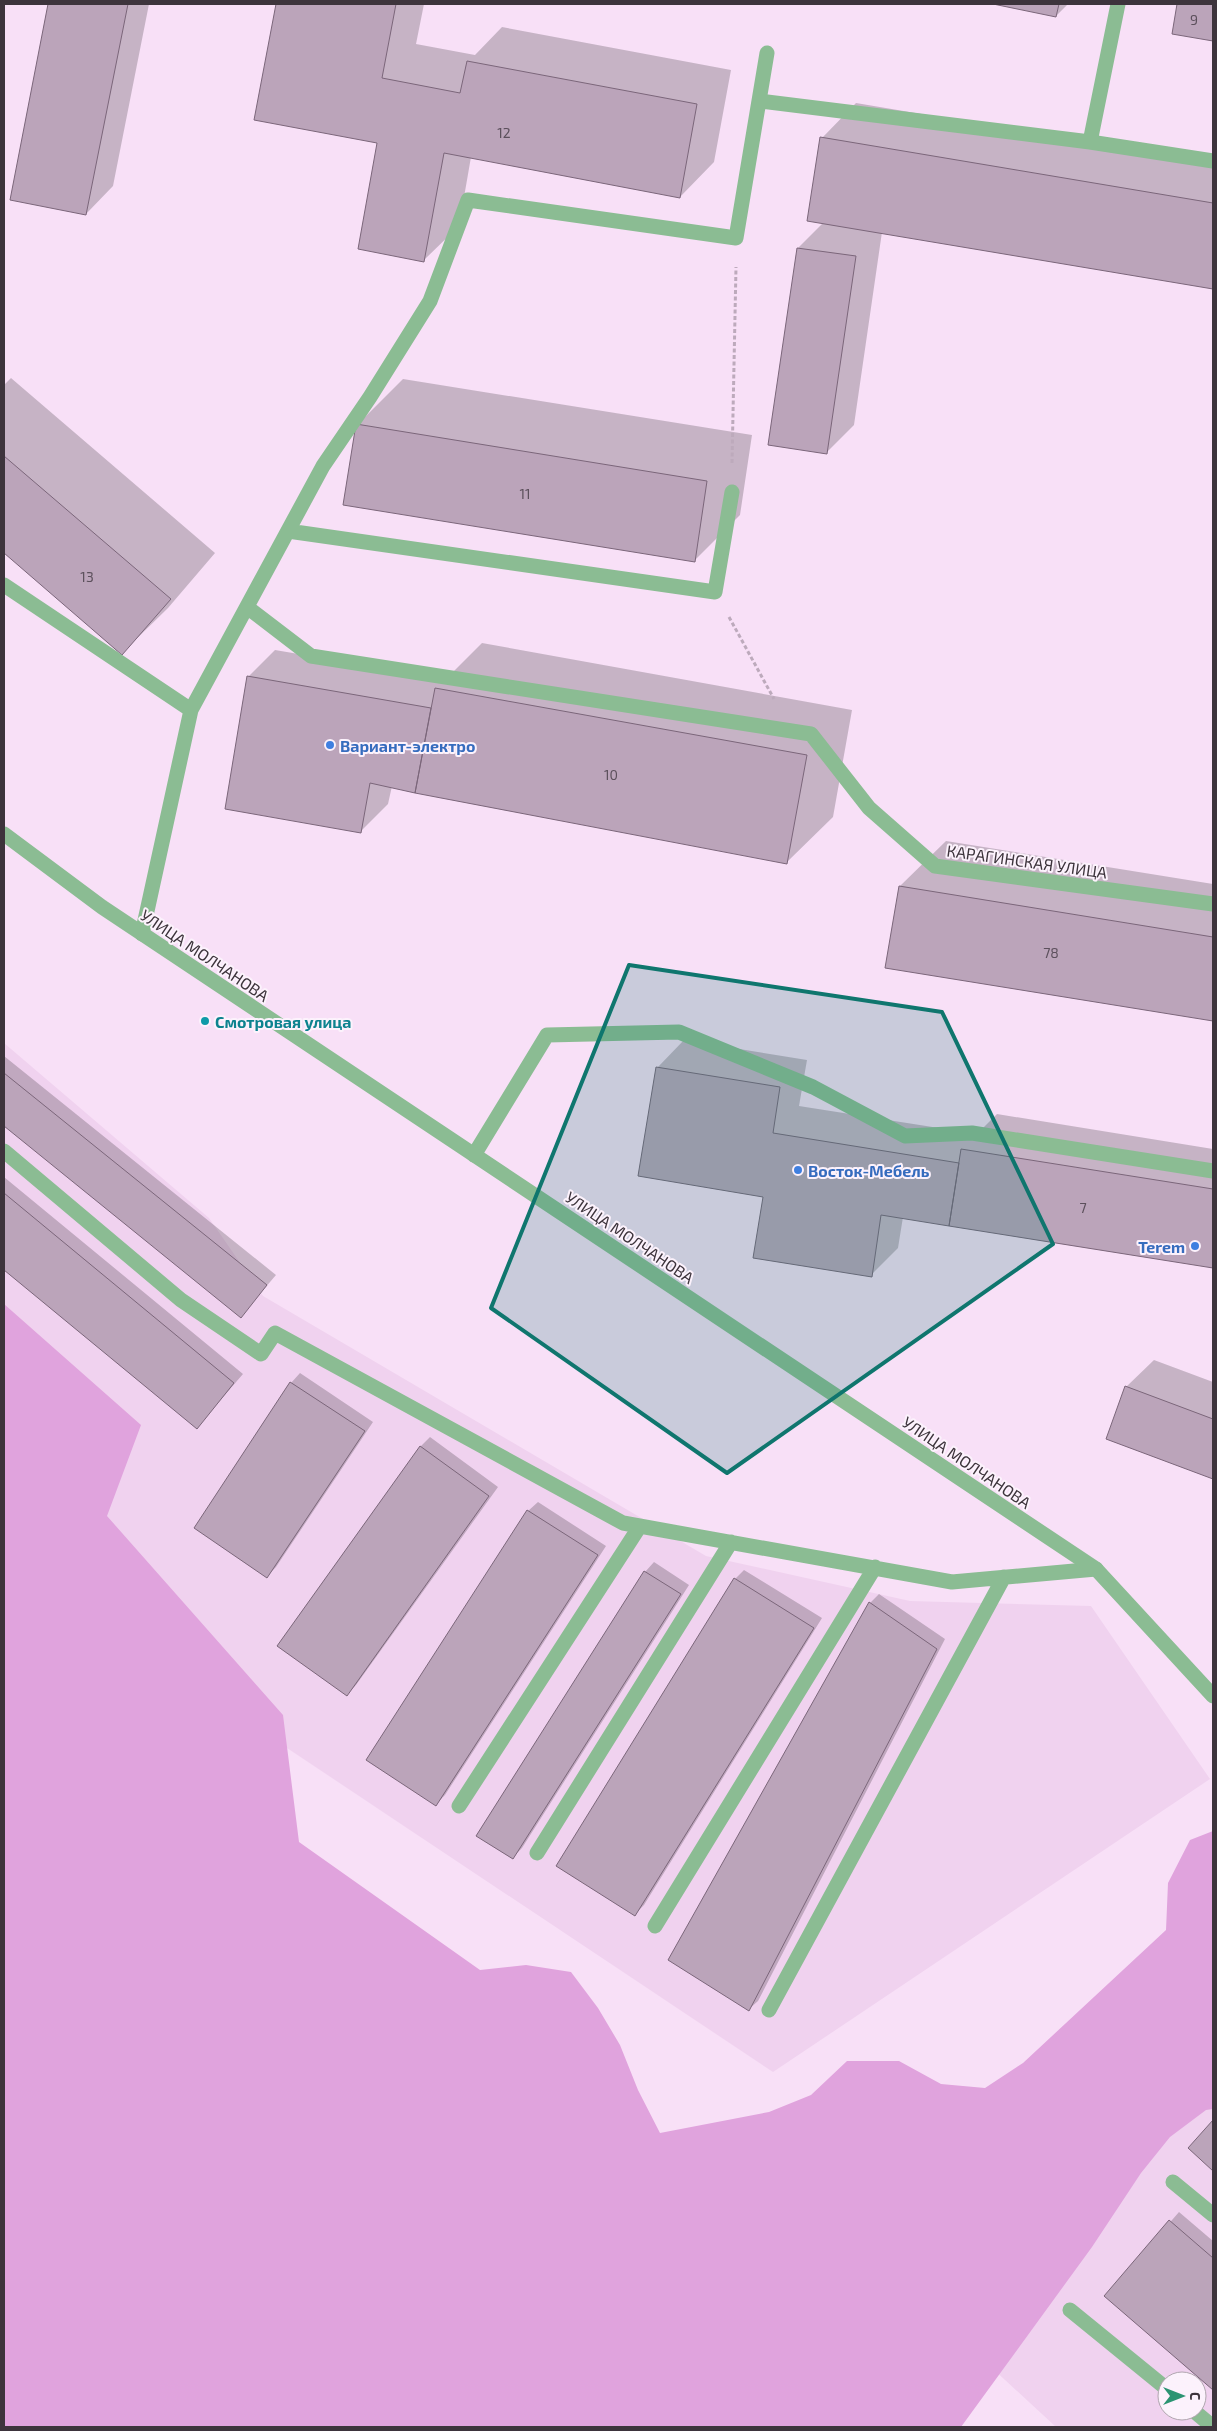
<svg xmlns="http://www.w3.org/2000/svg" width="1217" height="2431" font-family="'Exo 2',sans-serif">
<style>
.built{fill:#f0d2ef;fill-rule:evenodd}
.green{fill:#e0a3dd}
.shadow{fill:#0003}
.building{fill:#bba4ba;stroke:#7b667a}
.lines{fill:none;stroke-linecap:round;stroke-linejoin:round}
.path{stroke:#bdaabc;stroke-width:3;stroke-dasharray:4 2.5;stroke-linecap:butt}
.lane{stroke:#8bbc93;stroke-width:15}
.street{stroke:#8bbc93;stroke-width:15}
.marked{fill:#0f766e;fill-opacity:0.2;stroke:#0f766e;stroke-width:4;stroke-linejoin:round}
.shop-dot{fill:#3f7fe0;stroke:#fcf2fc;stroke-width:2}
.culture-dot{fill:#0f9aa8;stroke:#fcf2fc;stroke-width:2}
.labels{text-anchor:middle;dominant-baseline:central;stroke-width:4;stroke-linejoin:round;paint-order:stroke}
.number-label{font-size:14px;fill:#5c505c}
.shop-label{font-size:16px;font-weight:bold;fill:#366cbe;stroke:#fcf2fc;text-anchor:start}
.street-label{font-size:16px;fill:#3d343c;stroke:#fcf2fc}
.culture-label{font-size:16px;font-weight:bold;fill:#0d838f;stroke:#fcf2fc;text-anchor:start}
</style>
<rect width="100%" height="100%" fill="#f8e0f7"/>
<path class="built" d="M4,1043L209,1218L263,1296L706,1556L910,1601L1091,1606L1210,1779L773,2072L179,1676L4,1413Z
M1213,2030V2427H1056L952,2331ZM1167,2381H1197V2411H1167Z"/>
<path class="green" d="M4,1304L141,1425L107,1516L283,1715L299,1842L480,1970L526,1965L571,1972L598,2008L620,2045L638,2090L660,2133L769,2112L811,2095L847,2061H899L941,2084L985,2088L1023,2063L1166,1930L1168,1883L1190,1840L1213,1831V2109L1206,2110L1170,2137L1141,2173L1092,2247L961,2427H4Z"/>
<path class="shadow" d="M49,4H149L113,186L86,214L11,199Z
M278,4H424L416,44L475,55L502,27L731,70L714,162L680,197L471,157L459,226L424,260L379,142L256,119Z
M999,4H1068L1056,16Z
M1178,4H1213V40L1173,33Z
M856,103L1213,163V288L882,232L854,425L826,453L769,444L798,248L824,222L822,138Z
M11,378L215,553L168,608L122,653L4,552V385Z
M403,379L752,435L740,515L694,561L357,425Z
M482,643L852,710L833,817L787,862L392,786L388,804L361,831L248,677L275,650L446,679Z
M946,841L1213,884V1020L887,967L900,886Z
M684,1040L807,1060L799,1106L977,1134L997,1114L1213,1149V1267L903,1217L898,1248L871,1275L765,1196L657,1068Z
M4,1056L276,1275L241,1316L4,1124Z
M4,1177L243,1374L197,1427L4,1268Z
M1154,1360L1213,1382V1477L1108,1438L1126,1387Z
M300,1373L373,1422L276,1567L267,1576L195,1528L291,1383Z
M430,1437L498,1487L356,1685L347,1694L420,1447Z
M538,1502L606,1546L445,1795L436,1804L368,1760L528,1511Z
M654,1562L689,1585L522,1848L513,1857L477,1835L645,1572Z
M744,1570L822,1618L644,1905L635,1914L735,1579Z
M879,1594L945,1639L758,2001L748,2010L870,1603Z
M1179,2212L1213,2241V2388L1106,2296Z"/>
<path class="building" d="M48,4H128L86,215L10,200Z
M276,4H396L382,78L460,93L467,61L697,104L680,198L444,153L424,262L358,249L377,143L254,120Z
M993,4H1059L1056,17Z
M1177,4H1213V41L1172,34Z
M820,137L1213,203V289L807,221Z
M797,248L856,256L827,454L768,445Z
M356,424L707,481L695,562L343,505Z
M4,456L171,599L122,655L4,553Z
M247,676L431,708L415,793L370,783L361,833L225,809Z
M435,688L807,755L787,864L415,793Z
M899,886L1213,937V1021L885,968Z
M656,1067L780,1087L773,1133L959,1163L949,1226L881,1215L872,1277L753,1258L763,1197L638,1176Z
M4,1073L267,1285L241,1318L4,1126Z
M961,1149L1213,1189V1268L949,1226Z
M4,1193L234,1383L197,1429L4,1270Z
M290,1382L365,1431L267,1578L194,1528Z
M1125,1386L1213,1419V1479L1106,1439Z
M420,1446L489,1496L347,1696L277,1646Z
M527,1510L598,1555L436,1806L366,1760Z
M644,1571L681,1594L513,1859L476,1836Z
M734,1578L814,1628L635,1916L556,1866Z
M869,1602L937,1649L749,2011L668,1960Z
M1213,2120V2171L1188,2148Z
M1169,2220L1213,2258V2390L1104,2296Z"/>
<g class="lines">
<path class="path" d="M732,463L736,267
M729,617L774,699"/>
<path class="lane" d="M1118,4L1090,142L1213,161
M760,101L1090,142
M288,531L715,592L732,492
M4,585L191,710
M247,607L311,656L811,734L869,808L935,866L1213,904
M142,934L191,710L323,466L370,397L430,301L468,200L736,238L767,53
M4,1151L181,1300L261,1354L275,1333L623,1523L952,1582L1096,1569
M474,1155L547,1035L679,1032L813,1087L905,1136L972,1133L1213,1171
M459,1806L640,1526
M537,1853L731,1542
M655,1926L875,1567
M769,2010L1004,1577
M1173,2182L1213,2215
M1070,2310L1167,2389
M1194,2411L1213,2427"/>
<path class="street" d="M4,834L102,907L1096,1569L1213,1696"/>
</g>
<path class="marked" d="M629,965L942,1012L1053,1244L727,1473L491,1308Z"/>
<g class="shop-dot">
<circle cx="330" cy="745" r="5"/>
<circle cx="798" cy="1170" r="5"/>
<circle cx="1195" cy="1246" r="5"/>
</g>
<circle class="culture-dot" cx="205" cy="1021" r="5"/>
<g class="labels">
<g class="number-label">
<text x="1194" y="19">9</text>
<text x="504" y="132">12</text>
<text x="525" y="493">11</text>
<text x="87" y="576">13</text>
<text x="611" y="774">10</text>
<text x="1051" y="952">78</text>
<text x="1083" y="1207">7</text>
</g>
<g class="shop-label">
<text x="340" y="745">Вариант-электро</text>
<text x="808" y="1170">Восток-Мебель</text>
<text x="1185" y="1246" text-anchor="end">Terem</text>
</g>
<g class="street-label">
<text transform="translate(1027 861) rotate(8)">КАРАГИНСКАЯ УЛИЦА</text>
<text transform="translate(205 955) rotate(34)">УЛИЦА МОЛЧАНОВА</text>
<text transform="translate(630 1237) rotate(34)">УЛИЦА МОЛЧАНОВА</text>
<text transform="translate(967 1462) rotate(34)">УЛИЦА МОЛЧАНОВА</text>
</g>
<g class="culture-label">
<text x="215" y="1021">Смотровая улица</text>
</g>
</g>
<rect width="1217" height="2431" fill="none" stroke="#3d343c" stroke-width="10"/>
<g transform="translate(1182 2396) rotate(90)"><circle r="24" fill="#fcf2fc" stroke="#b0a6af"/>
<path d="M0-4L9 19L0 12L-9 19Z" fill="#2b9472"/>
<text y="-8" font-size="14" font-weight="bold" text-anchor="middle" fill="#3d343c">С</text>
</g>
</svg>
